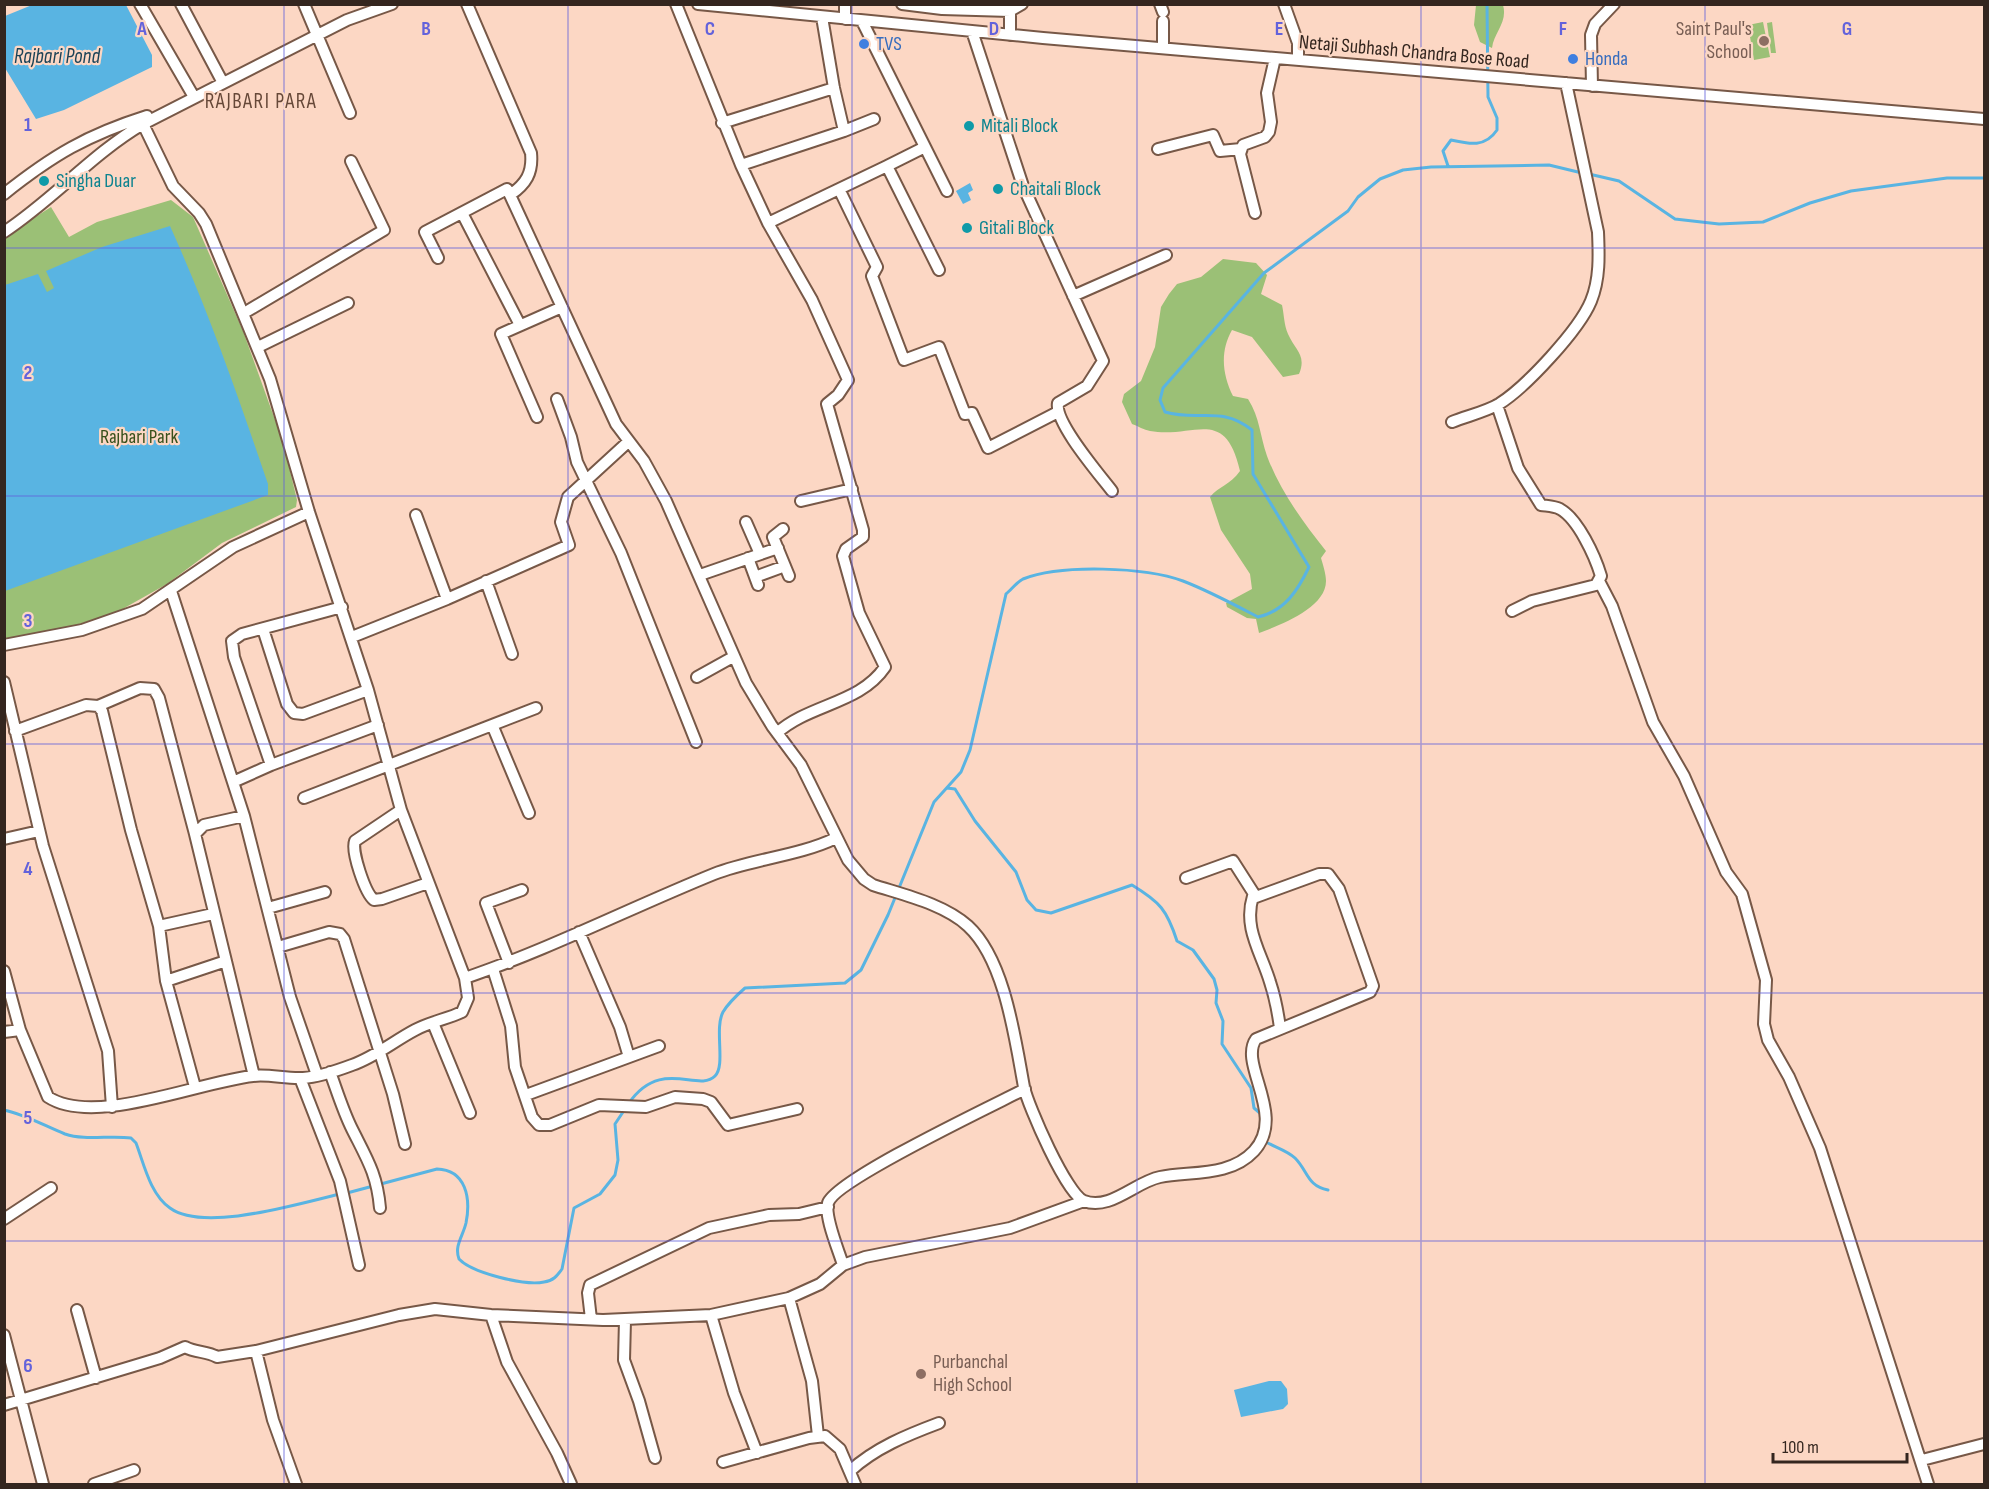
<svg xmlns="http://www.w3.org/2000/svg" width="1989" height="1489" font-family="'Sofia Sans Condensed',sans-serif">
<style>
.green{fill:#9bc076}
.water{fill:#59b4e2}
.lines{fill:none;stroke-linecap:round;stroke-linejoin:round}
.stream{stroke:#59b4e2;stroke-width:3}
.minor-casing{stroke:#775847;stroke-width:14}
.minor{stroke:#fff;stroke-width:10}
.grid{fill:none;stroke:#6362db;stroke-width:1.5;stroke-opacity:0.55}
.education-dot{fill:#8d6e63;stroke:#fcd7c4;stroke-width:2}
.shop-dot{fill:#3f7fe0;stroke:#fcd7c4;stroke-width:2}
.culture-dot{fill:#0f9aa8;stroke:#fcd7c4;stroke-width:2}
.labels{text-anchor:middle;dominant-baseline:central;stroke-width:4.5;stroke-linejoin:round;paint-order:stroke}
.education-label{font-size:20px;fill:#785e54;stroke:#fcd7c4;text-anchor:end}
.shop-label{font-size:20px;fill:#366cbe;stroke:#fcd7c4;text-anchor:start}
.street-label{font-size:20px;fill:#34261f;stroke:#fcd7c4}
.culture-label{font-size:20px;fill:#0d838f;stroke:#fcd7c4;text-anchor:start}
.park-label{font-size:20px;fill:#38501b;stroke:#fcd7c4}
.water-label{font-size:21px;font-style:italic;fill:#1c4357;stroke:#fcd7c4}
.neighbourhood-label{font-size:21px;letter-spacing:1.5px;fill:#664838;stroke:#fcd7c4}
.grid-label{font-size:20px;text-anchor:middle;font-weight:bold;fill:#6362db;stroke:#fcd7c4;stroke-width:4.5;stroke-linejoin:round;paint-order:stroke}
</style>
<rect width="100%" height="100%" fill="#fcd7c4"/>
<path class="green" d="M1476,5H1503C1508,22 1494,32 1492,48L1480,42L1474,25Z
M1763,22L1770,57L1754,60L1748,25Z
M1772,22L1776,53H1771L1767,23Z
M171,200L193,217L243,331L283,442L297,500L296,507L222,543L167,584L119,611L67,628L4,642V237L51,207L69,237L97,222Z
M1223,259L1256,263L1267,275L1261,294L1282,305C1284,314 1284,325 1288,334C1295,350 1307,355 1299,374L1283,377L1252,337L1232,330C1220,351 1222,374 1233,396L1248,399C1260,418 1260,436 1267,456C1280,491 1303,522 1326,551L1321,558C1323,565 1326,574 1326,581C1326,608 1280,625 1259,633L1256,619L1247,618L1227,607L1226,603L1252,589L1250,574L1221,530L1210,497C1219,486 1230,485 1240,471C1225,405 1194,439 1150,431C1144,430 1138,426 1132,424L1122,402L1124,394L1141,381L1155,347L1161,307L1169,294L1177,284L1201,277Z"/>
<path class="water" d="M32,5H126L152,55V67L64,110L36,119L5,68V16Z
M970,183L973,190L968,193L971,200L963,204L956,191Z
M170,226C208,310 238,396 268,484V495L5,591V285L38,274L47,292L54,288L46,271L102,247Z
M1269,1381H1281L1287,1389L1288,1404L1283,1409L1241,1417L1234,1390Z"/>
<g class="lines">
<path class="stream" d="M1448,166L1443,151L1451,140C1469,144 1485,148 1497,130V118L1488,97L1487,4
M1589,174L1619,181L1675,219L1719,224L1763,222L1810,203L1851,191L1947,178H1984
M947,788L955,789L975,821L1016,872L1027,900L1036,910L1051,913L1132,885C1160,902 1167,910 1177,941L1193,950L1214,979L1217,990L1216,1003L1223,1021L1222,1044L1251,1088L1254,1108L1261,1114
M629,1103C661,1057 698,1093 715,1076C726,1065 714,1029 723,1012C729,1002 737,995 745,988L845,983L861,970L888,915L934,802L961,772L970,750L1006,594C1011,590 1017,582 1023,579C1061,564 1145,567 1183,581C1209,591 1233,604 1258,617C1285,611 1298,590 1309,567L1253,474L1252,430C1221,405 1199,422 1165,412L1160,400L1163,388L1264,273L1348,211L1358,197L1380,179L1403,170L1431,167L1549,165L1582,173
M4,1110C26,1115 45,1126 65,1134C85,1141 110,1135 131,1138L136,1143C144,1164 150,1194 170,1208C204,1233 300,1203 340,1194
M1266,1139V1142C1275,1147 1288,1151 1295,1158C1308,1171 1307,1186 1328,1190
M347,1193L437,1169C466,1170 471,1198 466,1223C463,1236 454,1246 459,1259C472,1273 525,1286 544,1282C553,1281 557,1276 562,1269L574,1208L600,1194L615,1175L618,1160L615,1124L625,1109"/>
<g class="minor-casing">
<path id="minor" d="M140,4L194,97
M181,4L223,83
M304,4L350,113
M467,4L531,153C533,173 526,184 510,195L616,424L644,461L666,501L746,683L772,726L801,765L848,860L864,879L873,885C904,895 944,904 968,926C1005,960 1015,1039 1024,1087C1028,1106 1067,1195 1084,1201C1110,1211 1135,1182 1160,1177C1191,1171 1230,1177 1254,1151C1287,1115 1238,1064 1256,1039L1370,992L1373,986L1339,889L1328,874H1319L1256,897L1233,861L1186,878
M676,4L741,165L768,223L812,300L848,380L838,395L827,404L863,530V537L846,549L843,556L859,613L885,667C860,704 809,704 777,733
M698,4L1043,38L1984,119
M845,4V19
M902,4L942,9L1010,11L1022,4
M1160,4L1163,12
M1284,4L1298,43V60
M1010,11V35
M862,21L947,191
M1163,21V48
M972,31L1023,186L1103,361L1087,386L1058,403C1054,422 1099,474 1112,491
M1592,86L1591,35L1595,24L1614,4
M722,123L834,88
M844,131L874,119
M1158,149L1213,135L1220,151L1241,149
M741,165L844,131L834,88L822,17
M887,166L925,147
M839,189L877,267L872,276L904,360L939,347L965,414L972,413L988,448L1058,412
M4,194C53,155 87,135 147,116
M462,213L520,325
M1255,213L1240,154L1243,145L1265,137L1269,132L1271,122L1267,93L1275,58
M768,223L887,166L939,270
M4,232C54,199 92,154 143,124L347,20L392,4
M438,258L425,232L507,189L510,195
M1073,296L1166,255
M244,313L384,230L351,161
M258,347L348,303
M557,399L571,437L577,462L621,553L696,742
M1497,405L1518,468L1541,505C1547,506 1554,506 1560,509C1578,519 1595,556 1601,576L1596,585L1532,601L1512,611
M537,417L501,334L562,307
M1452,422C1467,416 1485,412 1499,404C1526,387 1579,330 1591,301C1600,279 1599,255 1598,232L1566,83
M801,501L852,489
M416,515L447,599
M746,522L760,554
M783,529L773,537L789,576
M748,558L758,585
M700,575L778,548
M755,577L785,566
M486,581L512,654
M1599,581L1612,606L1653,722L1684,776L1726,872L1742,894L1766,980L1764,1024L1768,1040L1789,1077L1820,1148L1928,1484
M171,591L244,816L290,997L317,1075
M263,629L287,704L294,713L303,714L368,690
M352,637L447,599L569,545L561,522L568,497L628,442
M4,645L82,630L142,609L233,547L309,512
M697,677L733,657
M4,682L43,846L108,1051L112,1107
M98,706L140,688L154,689L159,698L195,834
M493,727L529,813
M15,731L86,705L98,706L102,711L131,830L159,926L166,981L195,1087
M271,765L234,657L232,641L242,634L342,607
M233,782L271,765L378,725
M304,798L536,708
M401,810L355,841C351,851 365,893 374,900L382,899L428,883
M244,816L204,825L195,834L254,1076
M4,839L39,831
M1253,896C1243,928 1261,952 1270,982C1275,997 1278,1013 1280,1028
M268,908L325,892
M159,926L213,914
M579,932L620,1027L629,1057
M278,947L329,932L340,934L344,939L393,1094L405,1144
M509,963L486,903L522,890
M493,969L511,1026L515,1067L532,1117L539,1125H550L599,1105L646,1107L675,1097L703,1099L711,1102L728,1125L797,1109
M4,971L20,1030L48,1097C94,1127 198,1082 253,1076C269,1074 286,1079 303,1078C319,1077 336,1071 352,1065C375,1057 394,1041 415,1030C430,1022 447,1019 462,1012L468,998L465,978L401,810L368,690L309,512L270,379L206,224L199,213L173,186L143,124
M465,978C550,949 630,908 714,874C752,859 799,856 836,838
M166,981L226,961
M433,1023L470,1113
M4,1032L20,1030
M330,1072C337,1091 343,1111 352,1129C367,1159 377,1174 380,1208
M300,1078L340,1181L359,1265
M526,1095L659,1046
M4,1219L51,1188
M843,1265C839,1251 824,1217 828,1203C835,1180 994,1105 1025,1089
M789,1298L812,1381L818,1436
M77,1310L96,1378
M491,1315L507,1362L557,1453L571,1484
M711,1315L734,1393L757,1453
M591,1319L588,1293L590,1285L709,1228L769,1215L799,1214L828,1207
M625,1320L624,1360L639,1401L655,1458
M4,1335L43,1484
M256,1351L273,1420L296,1484
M4,1405L160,1358L185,1347C196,1353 207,1351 217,1357L256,1351L399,1315L435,1309L491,1315L603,1320L711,1315L789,1298L820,1284L843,1265L865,1257L1010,1228L1084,1201
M1922,1460L1984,1444
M723,1462L809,1438L825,1436L840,1449L855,1484
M850,1471C875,1448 907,1435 939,1423
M94,1484L134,1470"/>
</g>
<use href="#minor" class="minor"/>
</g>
<path class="grid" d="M284,4V1484M568,4V1484M852,4V1484M1137,4V1484M1421,4V1484M1705,4V1484M4,248H1984M4,496H1984M4,744H1984M4,993H1984M4,1241H1984"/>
<g class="education-dot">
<circle cx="1764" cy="41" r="6"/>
<circle cx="921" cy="1374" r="6"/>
</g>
<g class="shop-dot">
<circle cx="864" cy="44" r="6"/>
<circle cx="1573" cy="59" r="6"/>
</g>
<g class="culture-dot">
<circle cx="969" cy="126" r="6"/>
<circle cx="44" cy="181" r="6"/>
<circle cx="998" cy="189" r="6"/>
<circle cx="967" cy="228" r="6"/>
</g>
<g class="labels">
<g class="education-label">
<text x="1752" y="29">Saint Paul's<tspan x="1752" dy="23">School</tspan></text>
<text x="933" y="1362" text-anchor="start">Purbanchal<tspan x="933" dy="23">High School</tspan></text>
</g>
<g class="shop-label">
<text x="876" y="44">TVS</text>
<text x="1585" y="59">Honda</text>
</g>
<g class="street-label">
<text transform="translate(1414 52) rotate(5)">Netaji Subhash Chandra Bose Road</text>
</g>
<g class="culture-label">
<text x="981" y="126">Mitali Block</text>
<text x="56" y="181">Singha Duar</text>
<text x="1010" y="189">Chaitali Block</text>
<text x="979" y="228">Gitali Block</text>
</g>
<g class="park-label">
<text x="139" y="437">Rajbari Park</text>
</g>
<g class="water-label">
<text x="57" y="56">Rajbari Pond</text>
</g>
<g class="neighbourhood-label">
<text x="261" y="101">RAJBARI PARA</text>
</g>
</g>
<g class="grid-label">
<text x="142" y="35">A</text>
<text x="426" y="35">B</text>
<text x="710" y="35">C</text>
<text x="994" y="35">D</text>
<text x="1279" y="35">E</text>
<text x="1563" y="35">F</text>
<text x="1847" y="35">G</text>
<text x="28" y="131">1</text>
<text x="28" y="379">2</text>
<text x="28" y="627">3</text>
<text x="28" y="875">4</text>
<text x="28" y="1124">5</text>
<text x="28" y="1372">6</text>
</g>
<rect width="1989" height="1489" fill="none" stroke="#34261f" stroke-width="12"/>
<path d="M1773 1453v9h134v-9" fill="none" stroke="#34261f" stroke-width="3"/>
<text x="1782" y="1453" font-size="18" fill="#34261f" stroke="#fcd7c4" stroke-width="4.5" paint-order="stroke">100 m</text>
</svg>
